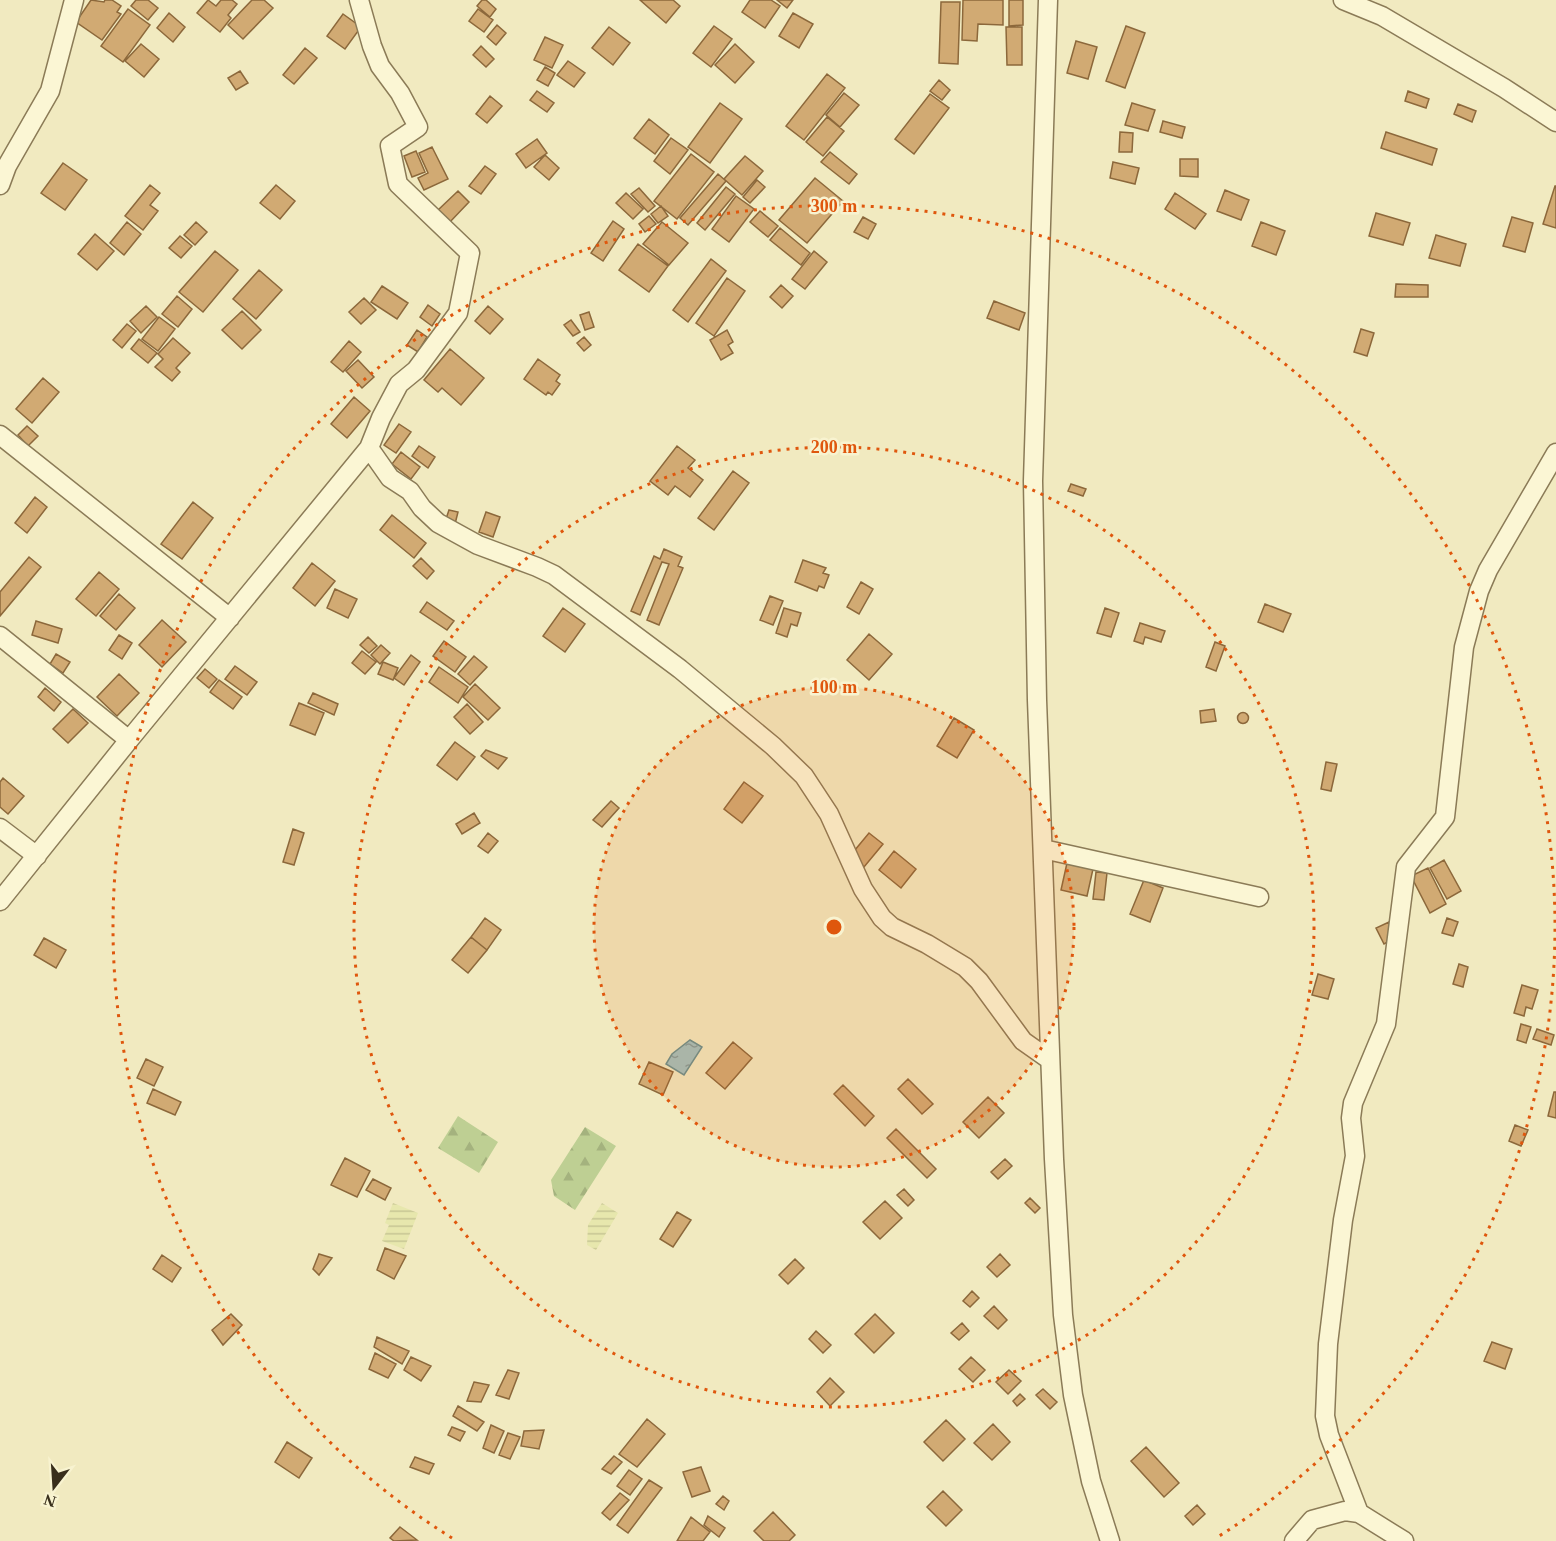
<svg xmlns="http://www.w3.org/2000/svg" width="1556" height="1541" font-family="'Times New Roman',serif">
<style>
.farmland{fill:url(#farmland-rules)}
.forest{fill:url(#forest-firs)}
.water{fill:url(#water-ripples);stroke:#6a918e;stroke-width:1.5}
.building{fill:#d1aa73;stroke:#8c683b;stroke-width:1.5}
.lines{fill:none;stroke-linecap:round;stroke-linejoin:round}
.street-casing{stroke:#8b7b57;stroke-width:21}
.street{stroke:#fbf6d4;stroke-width:18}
.ring{fill:none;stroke:#df570d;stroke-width:3;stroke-dasharray:3 6}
.centre{fill:#df570d;stroke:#f8f3d0;stroke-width:3}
.ring-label{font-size:18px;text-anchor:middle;font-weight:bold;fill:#df570d;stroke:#f8f3d0;stroke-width:5;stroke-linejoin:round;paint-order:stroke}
</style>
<defs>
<pattern id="farmland-rules" width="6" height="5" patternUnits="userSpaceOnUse" patternTransform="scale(1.5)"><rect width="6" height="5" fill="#e7e7ad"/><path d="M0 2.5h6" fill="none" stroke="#c7c694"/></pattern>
<pattern id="forest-firs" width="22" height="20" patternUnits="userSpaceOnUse" patternTransform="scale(1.5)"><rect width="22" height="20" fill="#becf93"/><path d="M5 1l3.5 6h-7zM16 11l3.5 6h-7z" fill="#a4b27e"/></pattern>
<pattern id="water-ripples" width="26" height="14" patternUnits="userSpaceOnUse" patternTransform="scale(1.5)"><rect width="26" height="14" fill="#a3c2be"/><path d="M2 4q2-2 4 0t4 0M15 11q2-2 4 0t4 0" fill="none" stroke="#869e9a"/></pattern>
</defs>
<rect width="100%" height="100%" fill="#f1eac0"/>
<path class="farmland" d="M393,1203L418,1213L404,1249L382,1241L389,1225L385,1223Z
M602,1203L618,1213L596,1250L587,1245L588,1225Z"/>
<path class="forest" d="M458,1116L498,1142L479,1173L438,1148Z
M585,1127L616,1146L575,1210L554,1196L551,1180Z"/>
<path class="water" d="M690,1040L702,1047L684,1075L666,1064L672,1054Z"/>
<path class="building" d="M91,0L104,2L105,0H112L121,6L117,12L121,14L102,40L76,22Z
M136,0H148L158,8L148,20L131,6Z
M208,0L216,6L221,0H232L237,4L228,15L231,18L220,32L197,13Z
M252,0H264L273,8L243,39L228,25Z
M482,0H486L496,9L490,17L477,6Z
M640,0H673L680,6L666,23Z
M750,0H771L780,6L765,28L742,12Z
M777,0H793L787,8Z
M963,0H1003V25L978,24L977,41L962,40Z
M1009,0H1023V25L1009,26Z
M941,2H960L958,64L939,63Z
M128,9L150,25L123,62L101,46Z
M478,9L493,20L484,32L469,21Z
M169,13L185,27L173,42L157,28Z
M793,13L813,24L799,48L779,36Z
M343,14L361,27L345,49L327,36Z
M497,25L506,33L496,45L487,37Z
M714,26L732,39L711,67L693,53Z
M1126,26L1145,33L1125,88L1106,81Z
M609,27L630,43L613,65L592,48Z
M1006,27H1022V65H1007Z
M545,37L563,45L552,68L534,60Z
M1076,41L1097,47L1088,79L1067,73Z
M141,44L159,59L144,77L125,61Z
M735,44L754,62L735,83L715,65Z
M481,46L494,59L486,67L473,55Z
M305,48L317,58L294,84L283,75Z
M568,61L585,73L574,87L557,75Z
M545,67L555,73L548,86L537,80Z
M240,71L248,83L236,90L228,78Z
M827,74L845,88L804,140L786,126Z
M939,80L950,90L942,100L930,91Z
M537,91L554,103L547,112L530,100Z
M1408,91L1429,99L1426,108L1405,101Z
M844,93L859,105L840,127L826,115Z
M930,94L949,108L914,154L895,139Z
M490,96L502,106L487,123L476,114Z
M720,103L742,119L710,163L688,147Z
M1132,103L1155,110L1148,131L1125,125Z
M1458,104L1476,111L1472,122L1454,114Z
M827,117L844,131L823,156L806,142Z
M649,119L669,135L655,154L634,138Z
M1163,121L1185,127L1182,138L1160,132Z
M1120,132L1133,133L1132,152H1119Z
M1386,132L1437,149L1432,165L1381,148Z
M671,138L688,150L670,174L654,161Z
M537,139L547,153L526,168L516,154Z
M432,147L448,179L424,190L418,178L428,173L419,153Z
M416,151L425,172L412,177L404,156Z
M830,152L857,174L849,184L821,162Z
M691,154L714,172L677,219L654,201Z
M545,155L559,168L549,180L534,167Z
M745,156L763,171L742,195L724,179Z
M1180,159H1198V177L1180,176Z
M1113,162L1139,168L1135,184L1110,178Z
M63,163L87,180L65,210L41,193Z
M485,166L496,174L481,194L469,186Z
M718,174L726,181L688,225L680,218Z
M815,178L843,201L807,243L779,220Z
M757,180L765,187L750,203L743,197Z
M150,185L160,193L150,205L158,211L143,230L125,216Z
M276,185L295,201L280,219L260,203Z
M1555,186H1556V228L1543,224Z
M726,187L735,194L705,230L697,223Z
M639,188L655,206L648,212L631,194Z
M1225,190L1249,200L1241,220L1217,211Z
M458,191L469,202L449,223L437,211Z
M626,193L643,209L633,219L616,203Z
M1175,193L1206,214L1195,229L1165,209Z
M736,196L754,209L729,242L712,229Z
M661,206L668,216L658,223L651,214Z
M760,211L778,226L768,237L750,222Z
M1376,213L1410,223L1403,245L1369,236Z
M649,216L656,224L645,232L639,224Z
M863,217L876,224L868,239L854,232Z
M1512,217L1533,223L1525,252L1503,246Z
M613,221L624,229L603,261L591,253Z
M127,222L141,234L124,255L110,243Z
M196,222L207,232L195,245L184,235Z
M662,222L688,243L669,265L643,244Z
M1261,222L1285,231L1276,255L1252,246Z
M780,228L810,253L801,265L770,240Z
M95,234L114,251L97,270L78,254Z
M1436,235L1466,244L1460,266L1429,258Z
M180,236L192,246L181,258L169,248Z
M638,244L668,266L649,292L619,270Z
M215,251L238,270L203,312L179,292Z
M814,251L827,262L805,289L792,279Z
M711,259L726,271L688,322L673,310Z
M259,270L282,290L256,319L233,299Z
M727,278L745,291L714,336L696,323Z
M1396,284L1428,285V297H1395Z
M781,285L793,296L782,308L770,297Z
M382,286L408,303L397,319L371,302Z
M177,296L192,309L178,327L162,314Z
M364,298L376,310L361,324L349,312Z
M994,301L1025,313L1019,330L987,318Z
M428,305L440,314L432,326L420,317Z
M146,306L157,317L141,333L130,321Z
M488,306L503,319L490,334L475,321Z
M242,311L261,330L242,349L222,330Z
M589,312L594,327L585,330L580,315Z
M159,317L175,329L158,351L142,339Z
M571,320L580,332L573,336L564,325Z
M127,324L136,331L122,348L113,340Z
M1361,329L1374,333L1367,356L1354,352Z
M417,330L427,337L418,352L407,345Z
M727,330L733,342L728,345L733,353L721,360L710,340Z
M584,337L591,345L584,351L577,343Z
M173,338L190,353L176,368L180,372L172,381L155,367L163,359L158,354Z
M139,339L157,353L148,363L131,349Z
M349,341L361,352L343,372L331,362Z
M450,349L484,378L461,405L442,388L438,392L424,380Z
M538,359L560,375L556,381L560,384L552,395L548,392L546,395L524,379Z
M358,360L374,377L362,388L346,371Z
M43,378L59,392L32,423L16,409Z
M354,397L370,411L347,438L331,424Z
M399,424L411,432L396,453L384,445Z
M27,426L38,436L28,446L18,435Z
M419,446L435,457L428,468L412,456Z
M677,446L695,460L688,468L703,480L690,497L675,486L668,495L650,481Z
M401,452L420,467L411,479L392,464Z
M733,471L749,483L714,530L698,518Z
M1071,484L1086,489L1083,496L1068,491Z
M35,497L47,507L27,533L15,523Z
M193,502L213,518L182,559L161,544Z
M449,510L458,512L454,528L444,525Z
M486,512L500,517L493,537L479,532Z
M392,515L426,543L414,558L380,530Z
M664,549L682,557L678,566L683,568L659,625L647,620L669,564L662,562L640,615L631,611L654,556L660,559Z
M29,557L41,567L0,616V592Z
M421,558L434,571L427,579L413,566Z
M803,560L826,568L823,573L829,575L824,588L819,586L817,591L795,582Z
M312,563L335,581L315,606L293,588Z
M99,572L119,589L96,616L76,599Z
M861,582L873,589L859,614L847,607Z
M335,589L357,599L348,618L327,608Z
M119,594L135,608L116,630L100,616Z
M770,596L783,601L773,625L760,620Z
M427,602L454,621L447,630L420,612Z
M1265,604L1291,614L1283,632L1258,622Z
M563,608L585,624L565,652L543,636Z
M784,608L801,613L797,626L791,624L787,637L776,633Z
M1105,608L1119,613L1111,637L1097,633Z
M162,620L186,642L162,667L139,645Z
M36,621L62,629L58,643L32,635Z
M1140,623L1165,631L1161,642L1145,637L1143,644L1134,641Z
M869,634L892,654L869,680L847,660Z
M119,635L132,643L122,659L109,650Z
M368,637L377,646L369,653L360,645Z
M444,641L466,657L455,672L433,656Z
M1215,642L1225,646L1216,671L1206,667Z
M381,645L390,653L380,664L371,655Z
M362,651L376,662L365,674L352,663Z
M56,654L70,662L63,673L50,664Z
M411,655L420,662L404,685L394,678Z
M474,656L487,667L470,685L458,674Z
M383,662L398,668L393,680L378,674Z
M235,666L257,682L247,695L225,679Z
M439,667L468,687L458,703L429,682Z
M205,669L217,679L209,688L197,678Z
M119,674L139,693L117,716L97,697Z
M219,680L242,697L233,709L210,692Z
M475,684L500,708L488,720L463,697Z
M45,688L61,702L54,711L38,697Z
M313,693L338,704L334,715L308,703Z
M299,703L324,713L315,735L290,725Z
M467,704L483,722L470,734L454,717Z
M73,709L88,723L68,743L53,729Z
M1214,709L1216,721L1201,723L1200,711Z
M1237.5 718a5.5 5.5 0 1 1 11 0a5.5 5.5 0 1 1-11 0Z
M954,718L974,730L957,758L937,746Z
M455,742L475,757L457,780L437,765Z
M486,750L507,758L498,769L481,756Z
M1326,762L1337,764L1331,791L1321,789Z
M3,778L24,796L8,814L0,807V782Z
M744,782L763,796L742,823L724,809Z
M611,801L619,808L602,827L593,820Z
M474,813L480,823L462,834L456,824Z
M293,829L304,833L294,865L283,862Z
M488,833L498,841L488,853L478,846Z
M869,833L883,844L864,867L850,856Z
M894,851L916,869L901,888L879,870Z
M1444,860L1461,891L1447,899L1430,868Z
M1067,863L1093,869L1087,896L1061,890Z
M1428,868L1446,904L1430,913L1411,876Z
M1096,872L1107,873L1104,900L1093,899Z
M1144,880L1163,888L1150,922L1130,914Z
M485,918L501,930L487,950L471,937Z
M1447,918L1458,922L1453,936L1442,933Z
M1389,922L1397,937L1384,944L1376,928Z
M471,937L487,950L468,973L452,960Z
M44,938L66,950L56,968L34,955Z
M1459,964L1468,967L1463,987L1453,984Z
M1318,974L1334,979L1328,999L1312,995Z
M1522,985L1538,990L1532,1009L1526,1007L1524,1016L1514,1013Z
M1521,1024L1531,1027L1526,1043L1517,1040Z
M1537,1029L1554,1035L1551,1045L1533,1039Z
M733,1042L752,1058L725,1089L706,1073Z
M146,1059L163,1067L154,1086L137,1078Z
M649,1062L673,1072L663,1095L639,1084Z
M908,1079L933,1104L922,1114L898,1089Z
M843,1085L874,1116L865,1126L834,1094Z
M153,1089L181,1102L175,1115L147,1103Z
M1554,1092H1556V1118L1548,1116Z
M988,1097L1004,1113L979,1138L963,1122Z
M1515,1125L1528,1130L1521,1146L1509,1141Z
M896,1129L936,1169L927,1178L887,1138Z
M345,1158L370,1171L357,1197L331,1185Z
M1005,1159L1012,1166L998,1179L991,1172Z
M373,1179L391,1188L385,1200L366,1190Z
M904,1189L914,1200L908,1206L897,1195Z
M1030,1198L1040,1208L1035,1213L1025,1203Z
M885,1201L902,1218L880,1239L863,1222Z
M677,1212L691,1220L673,1247L660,1239Z
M385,1248L406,1256L394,1279L377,1270Z
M319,1254L332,1258L319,1275L313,1269Z
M1000,1254L1010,1265L997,1277L987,1267Z
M162,1255L181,1268L172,1282L153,1269Z
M795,1259L804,1268L788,1284L779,1275Z
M972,1291L979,1298L970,1307L963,1301Z
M994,1306L1007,1320L998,1329L984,1316Z
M231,1314L242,1325L223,1345L212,1330Z
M875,1314L894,1333L874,1353L855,1334Z
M962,1323L969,1331L959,1340L951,1333Z
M816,1331L831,1345L823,1353L809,1339Z
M377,1337L409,1351L402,1364L374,1347Z
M1492,1342L1512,1349L1505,1369L1484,1361Z
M375,1353L396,1364L388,1378L369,1369Z
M411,1357L431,1366L421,1381L404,1370Z
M971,1357L985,1370L973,1382L959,1369Z
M508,1370L519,1373L509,1399L496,1395Z
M1009,1370L1021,1381L1008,1394L996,1382Z
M830,1378L844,1392L830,1406L817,1392Z
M474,1382L489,1385L481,1402L467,1401Z
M1043,1389L1057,1402L1050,1409L1036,1395Z
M1020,1394L1025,1399L1017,1406L1013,1401Z
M458,1406L484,1422L477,1431L453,1416Z
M647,1419L665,1434L637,1467L619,1454Z
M946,1420L965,1439L943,1461L924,1442Z
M993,1424L1010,1442L992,1460L974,1443Z
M491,1425L504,1431L494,1453L483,1448Z
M452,1427L465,1432L460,1441L448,1435Z
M544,1430L539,1449L521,1446L524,1431Z
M508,1433L520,1437L510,1459L499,1455Z
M287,1442L312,1458L299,1478L275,1462Z
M1146,1447L1179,1483L1164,1497L1131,1461Z
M614,1456L622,1462L611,1474L602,1469Z
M415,1457L434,1464L429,1474L410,1467Z
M701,1467L710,1491L692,1497L683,1472Z
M629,1470L642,1479L630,1495L617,1486Z
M649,1480L662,1488L628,1533L617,1525Z
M943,1491L962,1510L946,1526L927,1507Z
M620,1493L629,1500L610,1520L602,1513Z
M723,1496L729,1501L724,1510L716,1504Z
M1197,1505L1205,1514L1193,1525L1185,1516Z
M773,1512L795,1535L789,1541H764L754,1531Z
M708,1516L725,1528L719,1537L704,1525Z
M691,1517L710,1532L703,1541H677Z
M400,1527L417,1540L394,1541L390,1538Z"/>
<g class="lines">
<g class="street-casing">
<path id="street" d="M1048,0L1033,481L1037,700L1054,1159L1063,1315L1073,1395L1091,1481L1110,1541
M1343,0L1382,16L1504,88L1556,122
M0,185L7,166L50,91L74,0
M0,435L230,618
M369,448L390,478L410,491L422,508L438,523L478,545L537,567L554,575L680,669L773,746L804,776L829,814L863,889L882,918L892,927L927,944L965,967L979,981L1023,1041L1050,1060
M0,636L129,740
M0,828L37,856
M1043,849L1259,897
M0,901L129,740L369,448L381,418L399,384L416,370L458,313L470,253L398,184L390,146L418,127L400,93L380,66L372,46L359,0
M1359,1513L1329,1435L1325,1416L1328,1344L1343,1220L1355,1156L1351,1118L1353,1103L1386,1024L1406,867L1445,817L1464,647L1479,591L1488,570L1556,453
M1294,1541L1312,1520L1345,1511L1359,1513L1404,1541"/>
</g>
<use href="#street" class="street"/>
</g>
<circle cx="834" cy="927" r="240" fill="#df570d" fill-opacity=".12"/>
<g class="ring">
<circle cx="834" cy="927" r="240"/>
<circle cx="834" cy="927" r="480"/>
<path d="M452 1538A721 721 0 1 1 1216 1538"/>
</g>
<circle cx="834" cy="927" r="9" class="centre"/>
<g class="ring-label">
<text x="834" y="212">300 m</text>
<text x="834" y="453">200 m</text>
<text x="834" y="693">100 m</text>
</g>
<g transform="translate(54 1487) rotate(197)" stroke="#f8f3d0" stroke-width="4.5" paint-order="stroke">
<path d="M0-4.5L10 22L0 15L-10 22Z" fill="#392f1c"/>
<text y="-9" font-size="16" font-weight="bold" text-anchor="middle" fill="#392f1c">N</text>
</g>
</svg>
